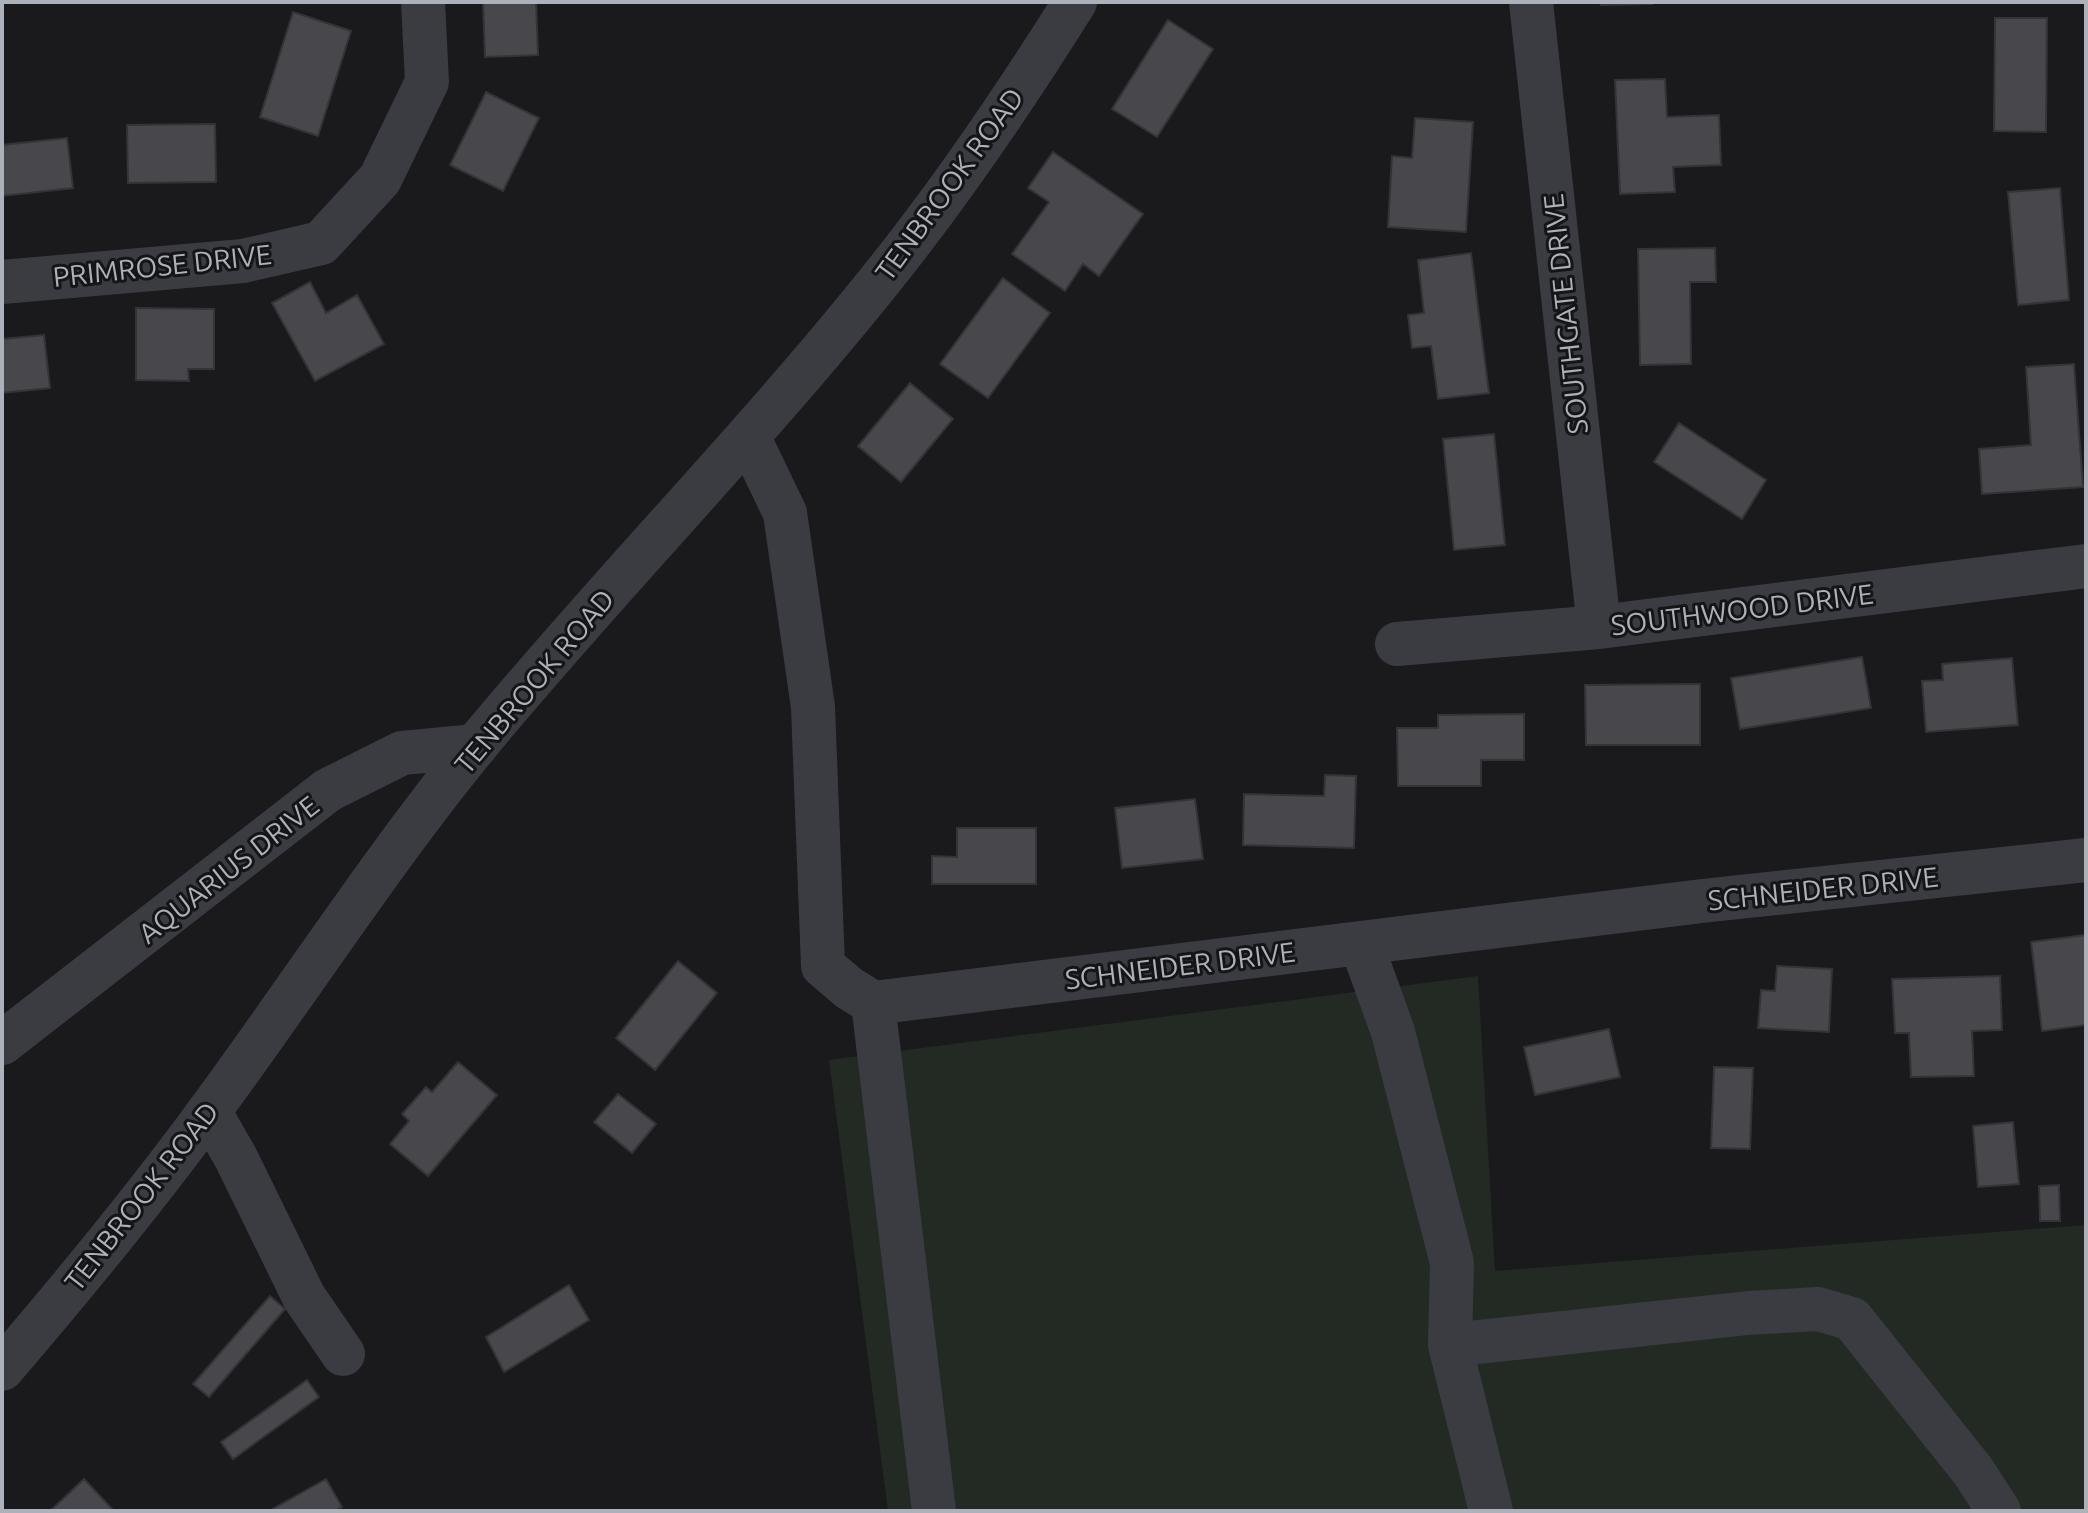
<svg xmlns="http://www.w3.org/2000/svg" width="2088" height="1513" font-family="Ubuntu,sans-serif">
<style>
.grass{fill:#222a23}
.building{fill:#47474c;stroke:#343438;stroke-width:2}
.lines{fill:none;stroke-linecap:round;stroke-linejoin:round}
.minor{stroke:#3b3c41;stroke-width:44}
.labels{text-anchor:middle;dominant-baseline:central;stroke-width:6;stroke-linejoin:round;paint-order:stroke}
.street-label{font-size:28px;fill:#adb1ba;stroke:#151517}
</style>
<rect width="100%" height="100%" fill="#1a1a1c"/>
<path class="grass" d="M1478,976L1495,1271L2086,1225V1511H888L829,1060Z"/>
<path class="building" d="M483,2H536L538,55L485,57Z
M1600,2H1652V4L1601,5Z
M293,12L351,31L318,136L260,117Z
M1995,18H2047L2046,132L1994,131Z
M1168,20L1213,49L1157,137L1112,109Z
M1665,79L1667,117L1719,115L1721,165L1673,167L1675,192L1620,194L1615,80Z
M486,92L539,118L503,191L450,165Z
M1415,118L1473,122L1466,232L1388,227L1392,156L1412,158Z
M215,124L216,182L128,183L127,125Z
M67,138L73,188L2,196V145Z
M1053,152L1143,214L1099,276L1083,264L1065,291L1012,254L1049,202L1028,188Z
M2060,188L2069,300L2018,305L2008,192Z
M1715,248L1716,282H1690L1691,364L1640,365L1638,249Z
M1471,253L1489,393L1438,399L1431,346L1412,348L1408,315L1424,313L1418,260Z
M1003,278L1050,313L988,398L940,364Z
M310,282L326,313L357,295L384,344L315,381L272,303Z
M136,308L214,309V369H188L189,381L136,380Z
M44,335L50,388L2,393V339Z
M2074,364L2083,487L1982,494L1979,449L2031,445L2026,367Z
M910,383L953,419L901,482L858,446Z
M1679,423L1766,480L1742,519L1654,462Z
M1494,434L1505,545L1454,550L1443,439Z
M1862,657L1871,708L1740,729L1731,678Z
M2012,658L2018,725L1926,732L1922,681L1943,680L1942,664Z
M1700,684V745H1586L1585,685Z
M1524,714V760H1481V786H1398L1397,728H1438V715Z
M1325,775L1356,776L1354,848L1243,845L1244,794L1324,796Z
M1195,799L1203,859L1122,868L1115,808Z
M957,828H1036V884H932V856L957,857Z
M2086,935V1025L2042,1031L2031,942Z
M678,961L717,993L655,1070L616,1038Z
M1777,966L1832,969L1829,1032L1758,1028L1761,990L1775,991Z
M2000,976L2002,1030L1972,1031L1974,1076L1911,1077L1909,1033H1895L1892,979Z
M1609,1029L1620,1077L1535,1095L1524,1047Z
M458,1062L497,1095L428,1176L390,1144L409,1121L402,1114L426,1087L432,1092Z
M1714,1067L1753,1068L1750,1149L1711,1148Z
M618,1094L656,1124L632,1153L594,1122Z
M2013,1122L2019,1184L1978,1187L1973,1126Z
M2059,1185L2060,1221H2040L2039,1186Z
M569,1285L589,1320L504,1372L486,1337Z
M270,1296L285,1309L209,1397L193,1384Z
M307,1380L319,1397L233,1459L221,1442Z
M84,1479L114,1511H50Z
M326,1479L342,1507L334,1511H269Z"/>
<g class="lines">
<path class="minor" d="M1531,2L1599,627
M2,282L243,261L321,243L380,179L427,82L423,2
M748,436L785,513L813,707L823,966L849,988L873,1003L1702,901L2086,860
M1397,644L1599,627L2086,566
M1361,943L1393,1032L1452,1263L1450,1345L1491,1511
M873,1003L934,1511
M2,1043L328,790L402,753L476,746
M209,1111L236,1158L304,1297L343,1354
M1450,1345L1748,1313L1818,1309L1852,1319L1973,1471L1999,1511
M2,1369C74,1285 145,1199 210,1110C300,988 382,860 478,743C610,583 756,436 885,274C954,188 1016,96 1075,2"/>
</g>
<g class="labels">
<g class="street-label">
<text transform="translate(949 184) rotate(-54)">TENBROOK ROAD</text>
<text transform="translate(162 265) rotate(-6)">PRIMROSE DRIVE</text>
<text transform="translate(1565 314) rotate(-96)">SOUTHGATE DRIVE</text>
<text transform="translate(1742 609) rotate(-7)">SOUTHWOOD DRIVE</text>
<text transform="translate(534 681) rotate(-50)">TENBROOK ROAD</text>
<text transform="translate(228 869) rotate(-38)">AQUARIUS DRIVE</text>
<text transform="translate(1823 888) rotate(-6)">SCHNEIDER DRIVE</text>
<text transform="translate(1180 965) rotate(-7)">SCHNEIDER DRIVE</text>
<text transform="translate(141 1196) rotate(-52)">TENBROOK ROAD</text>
</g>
</g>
<rect width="2088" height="1513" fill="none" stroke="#adb1ba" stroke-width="8"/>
</svg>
